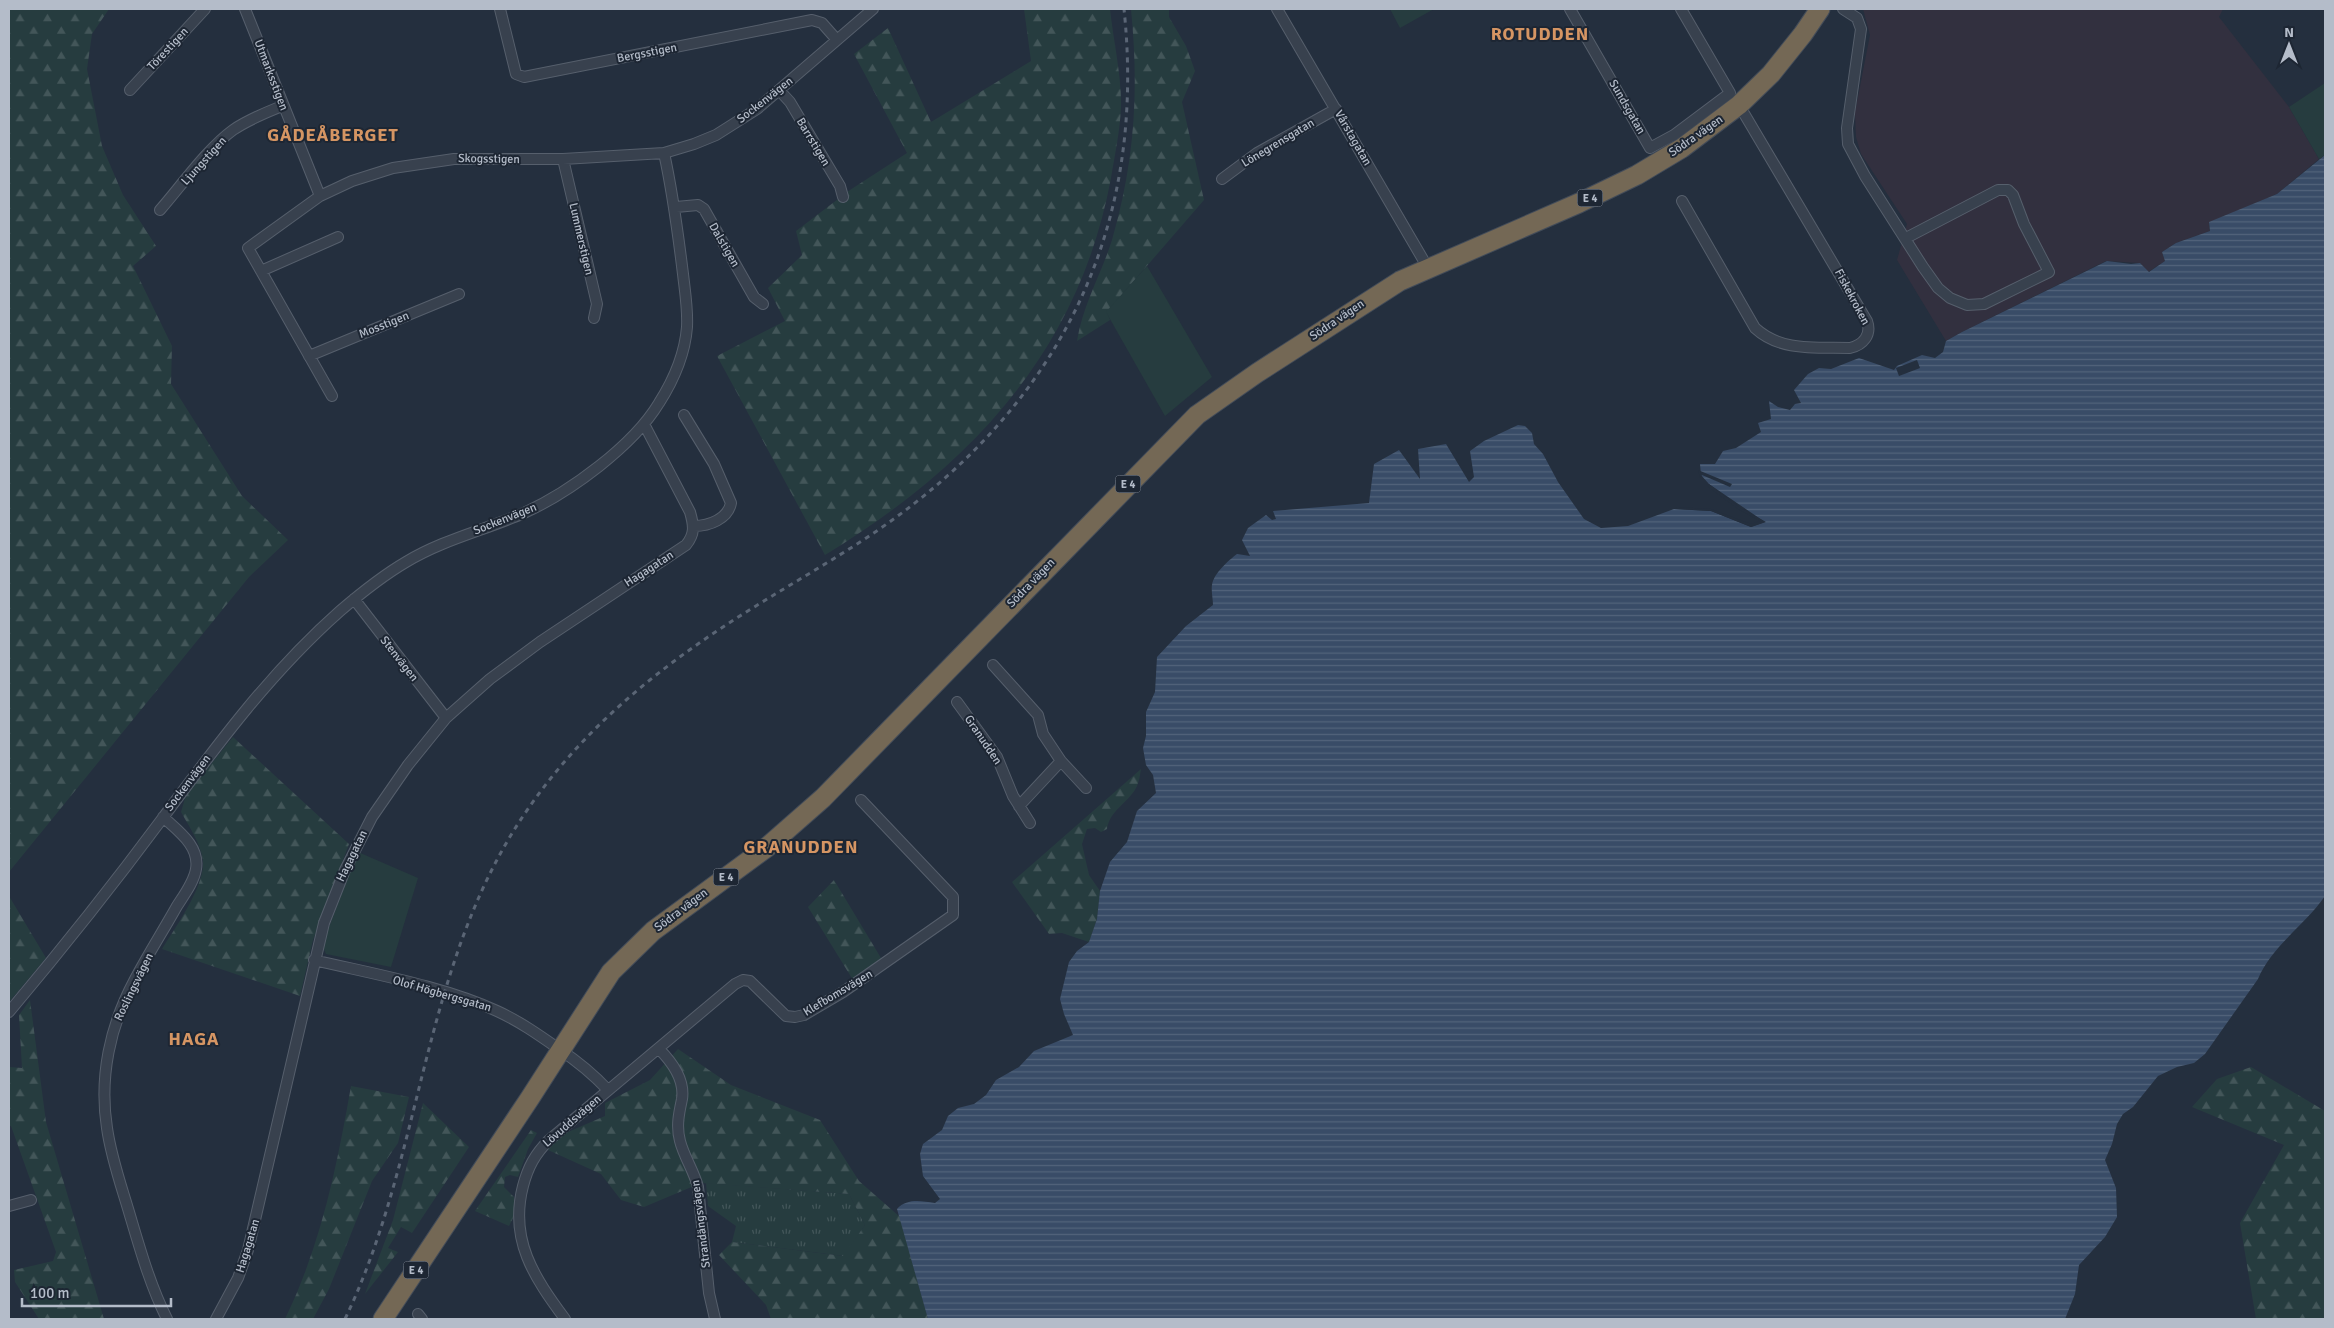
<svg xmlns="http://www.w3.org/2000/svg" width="2334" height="1328" font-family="Signika,sans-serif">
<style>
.medical{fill:#32303f}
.grass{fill:url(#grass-tufts)}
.forest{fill:url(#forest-firs)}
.green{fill:#263c3f}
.water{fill:url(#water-rules)}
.pier{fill:#242f3e}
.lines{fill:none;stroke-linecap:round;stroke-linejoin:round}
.street-casing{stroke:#565f6c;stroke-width:12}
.highway-casing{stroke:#434c59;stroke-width:21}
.street{stroke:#38414e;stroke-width:10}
.highway{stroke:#746855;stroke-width:19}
.rail{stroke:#5a6575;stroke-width:3;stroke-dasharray:5 5;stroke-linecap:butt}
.labels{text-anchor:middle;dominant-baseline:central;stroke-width:4;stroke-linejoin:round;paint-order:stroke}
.shield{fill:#1d2633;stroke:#878f9c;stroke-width:1}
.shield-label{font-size:11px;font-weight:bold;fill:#b4bcc9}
.street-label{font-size:12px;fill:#b4bcc9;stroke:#1d2633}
.district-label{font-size:18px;font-weight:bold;letter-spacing:1px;fill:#d59563;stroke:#1d2633}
</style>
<defs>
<pattern id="grass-tufts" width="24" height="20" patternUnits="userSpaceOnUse" patternTransform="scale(1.25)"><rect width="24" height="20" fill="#263c3f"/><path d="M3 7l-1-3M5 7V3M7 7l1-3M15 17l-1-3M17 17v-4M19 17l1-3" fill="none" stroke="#435659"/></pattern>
<pattern id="forest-firs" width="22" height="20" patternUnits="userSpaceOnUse" patternTransform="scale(1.25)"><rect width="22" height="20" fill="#263c3f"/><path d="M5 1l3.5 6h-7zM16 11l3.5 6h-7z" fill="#435659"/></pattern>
<pattern id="water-rules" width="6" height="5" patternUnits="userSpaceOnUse" patternTransform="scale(1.25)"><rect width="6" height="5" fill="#394c67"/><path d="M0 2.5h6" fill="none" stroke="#53647b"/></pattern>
</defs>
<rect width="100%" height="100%" fill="#242f3e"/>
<path class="medical" d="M1863,9H2223L2219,17L2289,107L2319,159L2277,194L2209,223L2210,231L2176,243L2162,252L2165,261L2148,272L2140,263L2106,261L1962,332L1946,341L1897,260L1907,224L1861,154L1856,137L1855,112L1870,35Z"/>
<path class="grass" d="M706,1183L849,1194L865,1225L844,1256L732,1242L736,1226L708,1206Z"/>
<path class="forest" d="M9,9H109L92,34L87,69L102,146L123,195L156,246L133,266L172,346L171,384L242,496L288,540L249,577L9,872Z
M1024,9H1110C1113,38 1122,78 1121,107C1120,131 1115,154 1111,178C1079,351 971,466 825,555L717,356L785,321L768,288L802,255L796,231L850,190L907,153L854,54L888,28L931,122L1031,61Z
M1131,9H1169V17L1186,46L1195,71L1182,102L1204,200L1107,312L1110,320L1077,341C1083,304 1101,275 1112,240C1135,160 1139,91 1131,9Z
M233,737L349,844L313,940L300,996L162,949C175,928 205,886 203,861C201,844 189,826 181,812L186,795Z
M1141,769C1140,775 1139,783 1136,788C1127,804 1110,810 1107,829L1101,832L1095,828L1087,829L1082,844L1089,875L1100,891L1097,919L1089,942L1062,933L1049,934L1012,882Z
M834,880L881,958L853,980L808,907Z
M9,896L46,958L9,1002Z
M30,1000L46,1122L104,1319H39L15,1282L14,1270L53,1261L56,1252L11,1126H9V1067L22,1068L19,1015Z
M678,1049L731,1085L820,1120L859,1181L900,1217L928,1319H771L766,1305L719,1255L732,1242L843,1256L865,1225L849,1194L701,1183L644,1207L621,1200L601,1174L548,1150L561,1135L605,1116V1103L650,1080Z
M2251,1067L2325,1111V1319H2256L2240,1223L2284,1145L2192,1107L2217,1079Z
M351,1086L409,1097L398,1143L372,1181L329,1289L313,1319H285C321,1245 337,1166 351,1086Z
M423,1103L469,1147L412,1233L401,1227L388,1248L398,1252L365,1294L393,1220Z
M531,1130L537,1133L528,1149L518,1177L510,1175L505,1177L504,1187L514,1197V1216L509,1226L475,1211Z"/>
<path class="green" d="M1390,9H1434L1400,28Z
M2325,83V155L2319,159L2289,107Z
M1147,266L1212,377L1165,416L1106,312Z
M358,852L418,878L391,967L326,954L322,945Z"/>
<path class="water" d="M2325,155V896C2305,925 2272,946 2258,979L2205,1054L2194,1063L2177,1067L2158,1076L2133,1107L2123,1114L2117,1124L2112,1144L2105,1160L2116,1188L2117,1217L2105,1237L2079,1265L2075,1294L2065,1319H928L897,1209C907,1198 921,1201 935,1203L940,1199L923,1176L920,1154L923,1144L942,1130L948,1116L958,1108L974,1104L986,1095L996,1080L1019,1067L1034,1051L1073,1035L1064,1014L1060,999L1069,962L1077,951L1089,942L1097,919L1100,891L1110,862L1127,842L1137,811L1156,793L1153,775L1146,765L1143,748L1146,736V712L1155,692L1157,657L1186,626L1213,605C1213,599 1211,590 1212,585C1214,573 1228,561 1237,554L1250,556L1242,540L1248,528L1266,515L1272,520L1276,519L1273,511L1369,503L1374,464L1399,450L1420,479L1418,449L1446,444L1469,482L1474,477L1470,451L1484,441L1518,425L1525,426L1532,433L1534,444L1543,454L1558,482L1584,519L1601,528L1628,526L1674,509L1711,511L1751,527L1765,522L1709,484L1701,475L1700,464H1715L1723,451L1736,448L1761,432L1758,423L1771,419L1769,401L1778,407L1790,410L1795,404L1801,403L1794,390L1808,374L1819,368L1831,369L1859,358L1894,370L1897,366L1922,355L1935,358L1943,352L1946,341L1962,332L2107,261L2131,264L2140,263L2149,272L2165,261L2162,252L2176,243L2210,231L2209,222L2277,194Z"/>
<path class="pier" d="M1917,360L1920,368L1899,376L1896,368Z
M1698,470L1732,484L1730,487L1702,475L1700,478Z
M1709,484L1739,507L1766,522L1751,527L1711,511L1674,509L1677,507L1711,509L1751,524L1760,521L1738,509L1707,486Z"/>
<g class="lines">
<g class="street-casing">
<path id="street" d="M245,9L320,196
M500,9L516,74L524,77L812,20L822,23L837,40
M1277,9L1428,268
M1570,9L1650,148L1674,135L1730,93L1681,9
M1843,9L1857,18L1861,29L1847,128L1848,144L1865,176L1923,267L1938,288L1950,298L1967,305L1984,304L2049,272L2024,224L2013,195L2008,190H1998L1906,238
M130,90L205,9
M779,90L790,102L840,186L843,197
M563,159L597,304L594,318
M1222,179L1257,153L1336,109
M1682,201L1755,328C1781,352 1816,347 1850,348C1863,345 1872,335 1867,321L1739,105
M676,207L698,205L704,209L754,297L763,304
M160,210C181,186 208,148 233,130C249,119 265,113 282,106
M261,271L338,237
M309,356L459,294
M332,396L248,248L320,196L352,181L393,168L454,159H563L664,153L694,144L716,135L757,109L873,9
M684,415L714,464L731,503C728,519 709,526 694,526
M354,599L446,718
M993,665L1038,715L1043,734L1061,761L1086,788
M957,702L997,757L1013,796L1030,823
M1019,806L1061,761
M163,817C178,831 200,846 196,869C194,882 184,895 177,906C163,931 147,956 134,981C110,1026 99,1077 107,1128C111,1157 121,1185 129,1212C140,1249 150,1285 167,1319
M314,960C373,974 443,986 497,1011C519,1021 539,1035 559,1049C577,1061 593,1074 608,1090
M9,1012C62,949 113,885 162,819C217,745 270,673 340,611C361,593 382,576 406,562C442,540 485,530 524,513C570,492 633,446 659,403C673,381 685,353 687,327C688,309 685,292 683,274C678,233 673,194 664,153
M659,1049C672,1062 685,1079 682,1099C679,1113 676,1126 680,1141C684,1157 694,1171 698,1187L709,1293L715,1319
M9,1206L31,1200
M418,1314L422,1319
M216,1319L238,1278L248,1250L324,923L345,870L372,817L408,765L446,718L490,679L540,642L686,545C695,534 694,526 690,512L644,424
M565,1319C534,1277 509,1240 523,1186C528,1167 535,1154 549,1140L735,984L743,980L750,981L786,1016L795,1017L804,1015L843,992L953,915V897L861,800"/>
</g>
<g class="highway-casing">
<path id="highway" d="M383,1319L530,1098L611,972L653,931L766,848L823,798L1197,415L1257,373L1400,281L1579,203L1637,175L1682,148L1739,105L1771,74L1803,34L1820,9"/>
</g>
<use href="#street" class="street"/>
<use href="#highway" class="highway"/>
<path class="rail" d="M345,1319C425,1153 421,960 530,806C588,723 666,662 751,609C794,582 839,557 881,528C1061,403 1147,227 1124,9"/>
</g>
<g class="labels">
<g class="shield">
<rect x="1577.5" y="189.5" width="25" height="17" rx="4"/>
<rect x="1115.5" y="475.5" width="25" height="17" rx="4"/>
<rect x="713.5" y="868.5" width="25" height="17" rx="4"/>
<rect x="403.5" y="1261.5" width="25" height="17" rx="4"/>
</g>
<g class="shield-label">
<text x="1590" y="198">E 4</text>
<text x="1128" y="484">E 4</text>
<text x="726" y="877">E 4</text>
<text x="416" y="1270">E 4</text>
</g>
<g class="street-label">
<text transform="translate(168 49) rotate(-47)">Törestigen</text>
<text transform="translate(647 53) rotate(-11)">Bergsstigen</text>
<text transform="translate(271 75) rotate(69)">Utmarksstigen</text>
<text transform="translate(765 100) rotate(-38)">Sockenvägen</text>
<text transform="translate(1627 107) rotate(60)">Sundsgatan</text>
<text transform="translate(1696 136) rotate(-35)">Södra vägen</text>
<text transform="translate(1353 138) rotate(60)">Vårstagatan</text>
<text transform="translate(813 142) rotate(59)">Barrstigen</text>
<text transform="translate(1278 143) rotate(-31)">Lönegrensgatan</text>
<text transform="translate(489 159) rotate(1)">Skogsstigen</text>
<text transform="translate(204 161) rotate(-48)">Ljungstigen</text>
<text transform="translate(581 239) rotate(77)">Lummerstigen</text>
<text transform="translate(724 245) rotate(60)">Dalstigen</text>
<text transform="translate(1852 297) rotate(62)">Fiskekroken</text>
<text transform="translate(1337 320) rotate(-34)">Södra vägen</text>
<text transform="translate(384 325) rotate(-22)">Mosstigen</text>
<text transform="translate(505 519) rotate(-22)">Sockenvägen</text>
<text transform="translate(649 569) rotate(-33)">Hagagatan</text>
<text transform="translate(1031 583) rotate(-46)">Södra vägen</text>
<text transform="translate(399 659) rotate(52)">Stenvägen</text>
<text transform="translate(983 740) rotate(56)">Granudden</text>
<text transform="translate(188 783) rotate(-53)">Sockenvägen</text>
<text transform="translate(352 856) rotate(-64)">Hagagatan</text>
<text transform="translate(681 910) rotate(-37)">Södra vägen</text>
<text transform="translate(134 987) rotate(-64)">Roslingsvägen</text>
<text transform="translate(838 993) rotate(-31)">Klefbomsvägen</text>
<text transform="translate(442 994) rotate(16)">Olof Högbergsgatan</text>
<text transform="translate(572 1121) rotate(-41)">Lövuddsvägen</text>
<text transform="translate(701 1224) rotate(-97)">Strandängsvägen</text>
<text transform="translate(248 1246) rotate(-73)">Hagagatan</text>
</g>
<g class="district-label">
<text x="1540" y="34">ROTUDDEN</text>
<text x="333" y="135">GÅDEÅBERGET</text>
<text x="801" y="847">GRANUDDEN</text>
<text x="194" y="1039">HAGA</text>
</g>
</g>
<rect width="2334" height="1328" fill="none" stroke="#b4bcc9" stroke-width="20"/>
<g transform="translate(2289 45)" stroke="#1d2633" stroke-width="4" paint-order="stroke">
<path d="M0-4L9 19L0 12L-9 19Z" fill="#b4bcc9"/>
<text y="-8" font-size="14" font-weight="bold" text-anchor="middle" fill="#b4bcc9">N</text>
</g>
<path d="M22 1298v8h149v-8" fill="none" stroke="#b4bcc9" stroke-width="2.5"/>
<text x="30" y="1298" font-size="15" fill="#b4bcc9" stroke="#1d2633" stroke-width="4" paint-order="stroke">100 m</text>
</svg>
